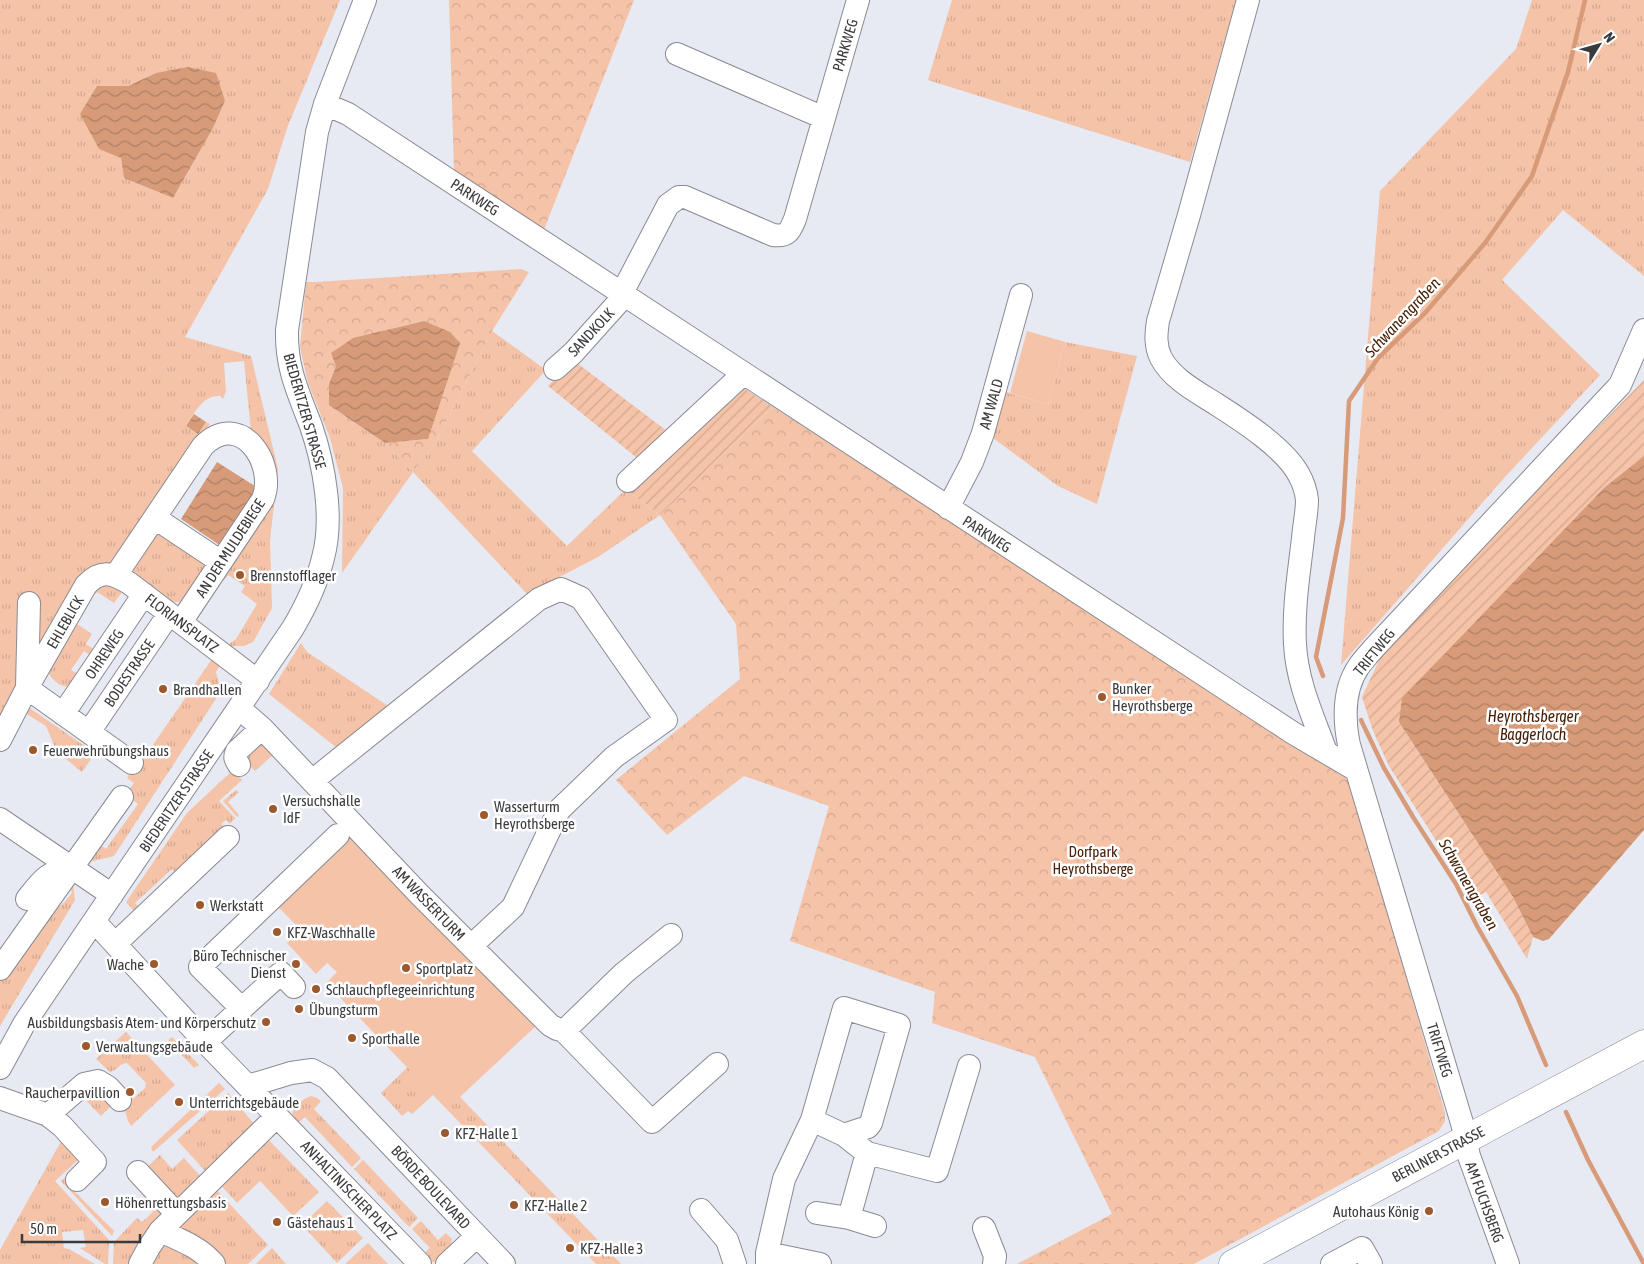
<svg xmlns="http://www.w3.org/2000/svg" width="1644" height="1264" font-family="'Asap Condensed',sans-serif">
<style>
.grass{fill:url(#grass-tufts);fill-rule:evenodd}
.forest{fill:url(#forest-crowns)}
.garden{fill:url(#garden-furrows)}
.pitch{fill:#f5c3a7}
.water{fill:url(#water-waves)}
.lines{fill:none;stroke-linecap:round;stroke-linejoin:round}
.stream{stroke:#d79b79;stroke-width:4.5}
.minor-casing{stroke:#898b94;stroke-width:24}
.major-casing{stroke:#898b94;stroke-width:29}
.minor{stroke:#fff;stroke-width:22}
.major{stroke:#fff;stroke-width:28}
.poi-dot{fill:#9d582d;stroke:#fff;stroke-width:2}
.labels{text-anchor:middle;dominant-baseline:central;stroke-width:5;stroke-linejoin:round;paint-order:stroke}
.street-label{font-size:15px;fill:#3a3b3e;stroke:#fff}
.poi-label{font-size:15px;fill:#3a3b3e;stroke:#fff;text-anchor:start}
.park-label{font-size:15px;fill:#482107;stroke:#fff}
.water-label{font-size:16px;font-style:italic;fill:#431d03;stroke:#fff}
</style>
<defs>
<pattern id="grass-tufts" width="24" height="20" patternUnits="userSpaceOnUse" patternTransform="scale(1.25)"><rect width="24" height="20" fill="#f5c3a7"/><path d="M3 7l-1-3M5 7V3M7 7l1-3M15 17l-1-3M17 17v-4M19 17l1-3" fill="none" stroke="#d3a891"/></pattern>
<pattern id="forest-crowns" width="20" height="18" patternUnits="userSpaceOnUse" patternTransform="scale(1.25)"><rect width="20" height="18" fill="#f5c3a7"/><path d="M2 6a3 3 0 1 1 6 0M12 15a3 3 0 1 1 6 0" fill="none" stroke="#d3a891"/></pattern>
<pattern id="garden-furrows" width="10" height="10" patternUnits="userSpaceOnUse" patternTransform="scale(1.25)"><rect width="10" height="10" fill="#f5c3a7"/><path d="M-1 1l2-2M0 10L10 0M9 11l2-2" fill="none" stroke="#d3a891"/></pattern>
<pattern id="water-waves" width="16" height="10" patternUnits="userSpaceOnUse" patternTransform="scale(1.25)"><rect width="16" height="10" fill="#d79b79"/><path d="M0 5q4-4 8 0t8 0" fill="none" stroke="#af8065"/></pattern>
</defs>
<rect width="100%" height="100%" fill="#e7e9f3"/>
<path class="grass" d="M0,0H340L287,128L268,189L185,337L251,356L278,469L270,540L272,608L253,642L244,646H233L230,650L225,647L236,639L257,604L241,592L245,586L228,575L224,580L218,575L263,507L251,431L244,361L224,363L226,391L223,399L220,396C202,395 195,413 186,426L198,434L206,422L210,424L122,558L21,677L0,728ZM156,73L225,101L213,128L173,198L124,178L121,158L97,86H128Z
M952,0H1236L1190,162L928,80Z
M1532,0H1644V276L1563,210L1502,280L1600,375L1504,478L1341,665L1380,191L1516,49Z
M492,331L546,370L472,451L567,546L626,489L660,515L598,557L527,594L413,472L342,573L343,488L330,438L308,383L329,405L385,443L413,472L436,442Z
M1065,342L1137,356L1097,504L1058,486L989,435L1002,391L1048,404Z
M155,527L210,558L186,600L178,602L169,601L129,576Z
M101,580L122,592L114,603L97,592L96,594L93,592Z
M74,622L92,634L86,644L95,650V658L84,651L71,670L82,677C79,679 75,684 72,685C62,690 52,680 48,672Z
M301,643L307,652L388,706L337,748L269,694Z
M212,659L222,662L216,672L221,691L114,856L85,863L97,842L106,849L138,804L126,794L134,783L127,778L142,757L144,758Z
M28,707L95,753L82,772L57,752L46,726L25,713Z
M264,742L274,754L255,771L244,760Z
M233,770L242,780L219,801L235,818L230,824L226,820L221,824L226,829L177,874L172,869L135,903L141,909L137,914L126,902L187,813Z
M236,790L239,792L228,802L239,815L237,817L223,801Z
M73,884L75,900L0,1026V979L56,902L58,907L63,904L72,893L70,885Z
M126,1032L175,1085L131,1126L128,1121L124,1107L145,1088L146,1083L127,1063C120,1063 116,1071 110,1072L96,1059Z
M172,1037L199,1065L197,1067L196,1066L194,1068L168,1040Z
M421,1054L464,1093L460,1097L621,1264H596L433,1095L412,1114L408,1111L402,1116L381,1093Z
M219,1083L225,1089L153,1152L151,1147Z
M100,1088L112,1105L101,1116L79,1093Z
M228,1093L255,1125L207,1173L177,1140Z
M311,1096L317,1098L321,1101L314,1109L361,1158L352,1167L305,1117L297,1124C297,1123 293,1118 293,1117C290,1108 304,1098 311,1096Z
M25,1110L51,1123L80,1152L78,1160L55,1181L109,1240L108,1264H105L80,1248L86,1247L83,1230L62,1232L64,1248L69,1249L95,1264H0V1250L63,1138L22,1115Z
M265,1136L319,1192L293,1216L260,1181L237,1203L218,1182Z
M160,1155L172,1169L184,1158L203,1179L180,1198H175L145,1169Z
M363,1160L418,1218L409,1227L354,1169Z
M83,1161L78,1188L75,1192L114,1231L112,1236L61,1181Z
M213,1186L268,1245L248,1264H221L179,1233L177,1223Z
M153,1200L163,1213L134,1264H113L114,1242L137,1218L142,1222L153,1212L144,1202Z
M327,1201L363,1238L337,1263L302,1225Z
M421,1221L438,1240L446,1233L452,1239L451,1247L436,1262H429L422,1255L430,1248L412,1229Z
M368,1243L388,1264H345Z
M169,1246L207,1264H152L162,1247Z
M272,1248L286,1264H256Z"/>
<path class="forest" d="M449,0H634L543,232L454,171Z
M521,269L529,272L492,331L436,442L413,472L385,443L428,439L424,321L390,329L336,366L329,384V405L308,383L300,347L306,282H315Z
M773,407L1066,597L1349,778L1445,1113V1121L1439,1131L1194,1264H1017L1112,1214L1035,1057L932,1023L935,992L790,941L829,806L744,776L667,835L616,780L740,679L736,624L660,515Z"/>
<path class="garden" d="M573,360L671,434L728,378L773,407L660,515L626,489L647,466L548,386Z
M1644,380V456L1605,487L1399,722L1513,897L1533,937L1527,959L1486,892L1473,899L1389,766L1373,731L1362,697L1381,656L1481,547Z"/>
<path class="pitch" d="M1027,331L1065,342L1048,404L1010,393Z
M352,835L536,1026L447,1109L326,983L337,972L327,963L316,974L287,943L301,930L276,905Z"/>
<path class="water" d="M188,67L216,73L225,101L213,128L173,198L124,178L121,158L99,149L80,114L97,86H128L156,73Z
M424,321L450,332L460,343L428,439L385,443L329,405V384L336,366L331,353L353,338Z
M194,414L206,422L198,434L186,426Z
M1644,456V830L1549,939L1543,941L1533,937L1513,897L1399,722L1402,698L1605,487Z
M217,462L258,488L221,546L181,519Z"/>
<g class="lines">
<path class="stream" d="M1323,676L1316,657L1343,518L1349,401L1378,358L1425,313L1485,243L1532,176L1568,72L1585,0
M1361,720L1384,768L1413,817L1456,884L1477,926L1517,996L1546,1065
M1566,1112L1588,1160L1644,1264"/>
<g class="minor-casing">
<path id="minor" d="M1248,0L1189,215L1158,321C1156,334 1155,346 1161,358C1172,379 1197,392 1216,404C1241,420 1285,448 1299,475C1303,482 1306,491 1307,500C1307,512 1304,526 1303,538C1299,573 1293,608 1295,644C1297,683 1313,716 1326,752
M677,54L824,118
M325,104L348,114L1293,733L1356,770
M622,293L668,205L679,197H685L773,235C788,237 790,231 795,219L858,0
M555,369L573,353L625,295
M628,481L743,374
M948,508L972,462L983,433L1021,295
M155,518L221,562
M116,575L203,446C240,409 277,463 263,499L181,622
M27,687L29,603
M27,688L132,763
M240,709L262,728L419,894L550,1025L557,1029L564,1031L624,973L671,935
M63,714L144,594
M89,732L169,614
M0,740L27,688L86,585C101,569 112,573 129,583L258,681
M239,765C235,759 234,757 237,751L262,728
M312,781L539,599L561,589L581,598L666,720L614,757L559,810L513,907L471,946
M0,819L112,895
M27,899C43,879 46,873 71,867
M94,921L205,1042L420,1264
M115,944L228,837
M0,969L122,797
M242,1009L200,967L338,835
M564,1031L652,1122L717,1064
M205,1042L281,973L294,987
M0,1068L24,1024L293,628C306,606 317,583 323,558C334,518 324,464 311,426C298,392 286,368 287,330L317,132L325,104L365,0
M248,1086L291,1073L312,1070L327,1078L504,1264
M0,1098L48,1115L62,1126L95,1162L77,1180
M48,1115L84,1084L98,1081L108,1087L120,1100
M812,1120L844,1135L867,1153L937,1171L969,1066
M138,1172L177,1214
M701,1210L727,1240L735,1264
M817,1213L849,1218L875,1226
M849,1218L867,1153
M984,1228L995,1256L994,1264
M160,1231C180,1240 200,1247 214,1264
M767,1253L820,1264
M140,1264L148,1249L160,1231L277,1116
M447,1264L477,1236
M767,1264V1253L784,1179L812,1120L844,1008L899,1025L871,1123L868,1127L844,1135
M1332,1264L1362,1248L1371,1264
M1508,1264L1469,1156L1462,1123L1349,745C1344,720 1343,689 1359,666C1363,660 1369,654 1374,648L1620,385L1644,330"/>
</g>
<g class="major-casing">
<path id="major" d="M1233,1264L1644,1044"/>
</g>
<use href="#minor" class="minor"/>
<use href="#major" class="major"/>
</g>
<g class="poi-dot">
<circle cx="240" cy="575" r="5"/>
<circle cx="163" cy="689" r="5"/>
<circle cx="1102" cy="697" r="5"/>
<circle cx="33" cy="750" r="5"/>
<circle cx="273" cy="809" r="5"/>
<circle cx="484" cy="815" r="5"/>
<circle cx="200" cy="905" r="5"/>
<circle cx="277" cy="932" r="5"/>
<circle cx="154" cy="964" r="5"/>
<circle cx="296" cy="964" r="5"/>
<circle cx="406" cy="968" r="5"/>
<circle cx="316" cy="989" r="5"/>
<circle cx="299" cy="1009" r="5"/>
<circle cx="266" cy="1022" r="5"/>
<circle cx="352" cy="1038" r="5"/>
<circle cx="86" cy="1046" r="5"/>
<circle cx="130" cy="1092" r="5"/>
<circle cx="179" cy="1102" r="5"/>
<circle cx="445" cy="1133" r="5"/>
<circle cx="105" cy="1202" r="5"/>
<circle cx="514" cy="1205" r="5"/>
<circle cx="1429" cy="1211" r="5"/>
<circle cx="277" cy="1222" r="5"/>
<circle cx="570" cy="1248" r="5"/>
</g>
<g class="labels">
<g class="street-label">
<text transform="translate(845 45) rotate(-73)">PARKWEG</text>
<text transform="translate(475 197) rotate(33)">PARKWEG</text>
<text transform="translate(591 332) rotate(-47)">SANDKOLK</text>
<text transform="translate(991 404) rotate(-74)">AM WALD</text>
<text transform="translate(305 411) rotate(74)">BIEDERITZER STRASSE</text>
<text transform="translate(987 534) rotate(33)">PARKWEG</text>
<text transform="translate(230 548) rotate(-57)">AN DER MULDEBIEGE</text>
<text transform="translate(65 622) rotate(-60)">EHLEBLICK</text>
<text transform="translate(182 623) rotate(37)">FLORIANSPLATZ</text>
<text transform="translate(1374 652) rotate(-51)">TRIFTWEG</text>
<text transform="translate(104 654) rotate(-56)">OHREWEG</text>
<text transform="translate(129 673) rotate(-56)">BODESTRASSE</text>
<text transform="translate(176 801) rotate(-56)">BIEDERITZER STRASSE</text>
<text transform="translate(429 903) rotate(46)">AM WASSERTURM</text>
<text transform="translate(1440 1050) rotate(73)">TRIFTWEG</text>
<text transform="translate(1438 1154) rotate(-28)">BERLINER STRASSE</text>
<text transform="translate(431 1187) rotate(47)">BÖRDE BOULEVARD</text>
<text transform="translate(349 1190) rotate(46)">ANHALTINISCHER PLATZ</text>
<text transform="translate(1485 1202) rotate(70)">AM FUCHSBERG</text>
</g>
<g class="poi-label">
<text x="250" y="575">Brennstofflager</text>
<text x="1112" y="688">Bunker<tspan x="1112" dy="17">Heyrothsberge</tspan></text>
<text x="173" y="689">Brandhallen</text>
<text x="43" y="750">Feuerwehrübungshaus</text>
<text x="283" y="800">Versuchshalle<tspan x="283" dy="17">IdF</tspan></text>
<text x="494" y="806">Wasserturm<tspan x="494" dy="17">Heyrothsberge</tspan></text>
<text x="210" y="905">Werkstatt</text>
<text x="287" y="932">KFZ-Waschhalle</text>
<text x="286" y="955" text-anchor="end">Büro Technischer<tspan x="286" dy="17">Dienst</tspan></text>
<text x="144" y="964" text-anchor="end">Wache</text>
<text x="416" y="968">Sportplatz</text>
<text x="326" y="989">Schlauchpflegeeinrichtung</text>
<text x="309" y="1009">Übungsturm</text>
<text x="256" y="1022" text-anchor="end">Ausbildungsbasis Atem- und Körperschutz</text>
<text x="362" y="1038">Sporthalle</text>
<text x="96" y="1046">Verwaltungsgebäude</text>
<text x="120" y="1092" text-anchor="end">Raucherpavillion</text>
<text x="189" y="1102">Unterrichtsgebäude</text>
<text x="455" y="1133">KFZ-Halle 1</text>
<text x="115" y="1202">Höhenrettungsbasis</text>
<text x="524" y="1205">KFZ-Halle 2</text>
<text x="1419" y="1211" text-anchor="end">Autohaus König</text>
<text x="287" y="1222">Gästehaus 1</text>
<text x="580" y="1248">KFZ-Halle 3</text>
</g>
<g class="park-label">
<text x="1093" y="851">Dorfpark<tspan x="1093" dy="17">Heyrothsberge</tspan></text>
</g>
<g class="water-label">
<text transform="translate(1402 317) rotate(-47)">Schwanengraben</text>
<text x="1533" y="716">Heyrothsberger<tspan x="1533" dy="18">Baggerloch</tspan></text>
<text transform="translate(1469 884) rotate(60)">Schwanengraben</text>
</g>
</g>
<g transform="translate(1599 45) rotate(53)" stroke="#ffffff" stroke-width="4" paint-order="stroke">
<path d="M0-4L9 19L0 12L-9 19Z" fill="#3a3b3e"/>
<text y="-8" font-size="14" font-weight="bold" text-anchor="middle" fill="#3a3b3e">N</text>
</g>
<path d="M22 1234v8h118v-8" fill="none" stroke="#3a3b3e" stroke-width="2.5"/>
<text x="30" y="1234" font-size="15" fill="#3a3b3e" stroke="#ffffff" stroke-width="4" paint-order="stroke">50 m</text>
</svg>
